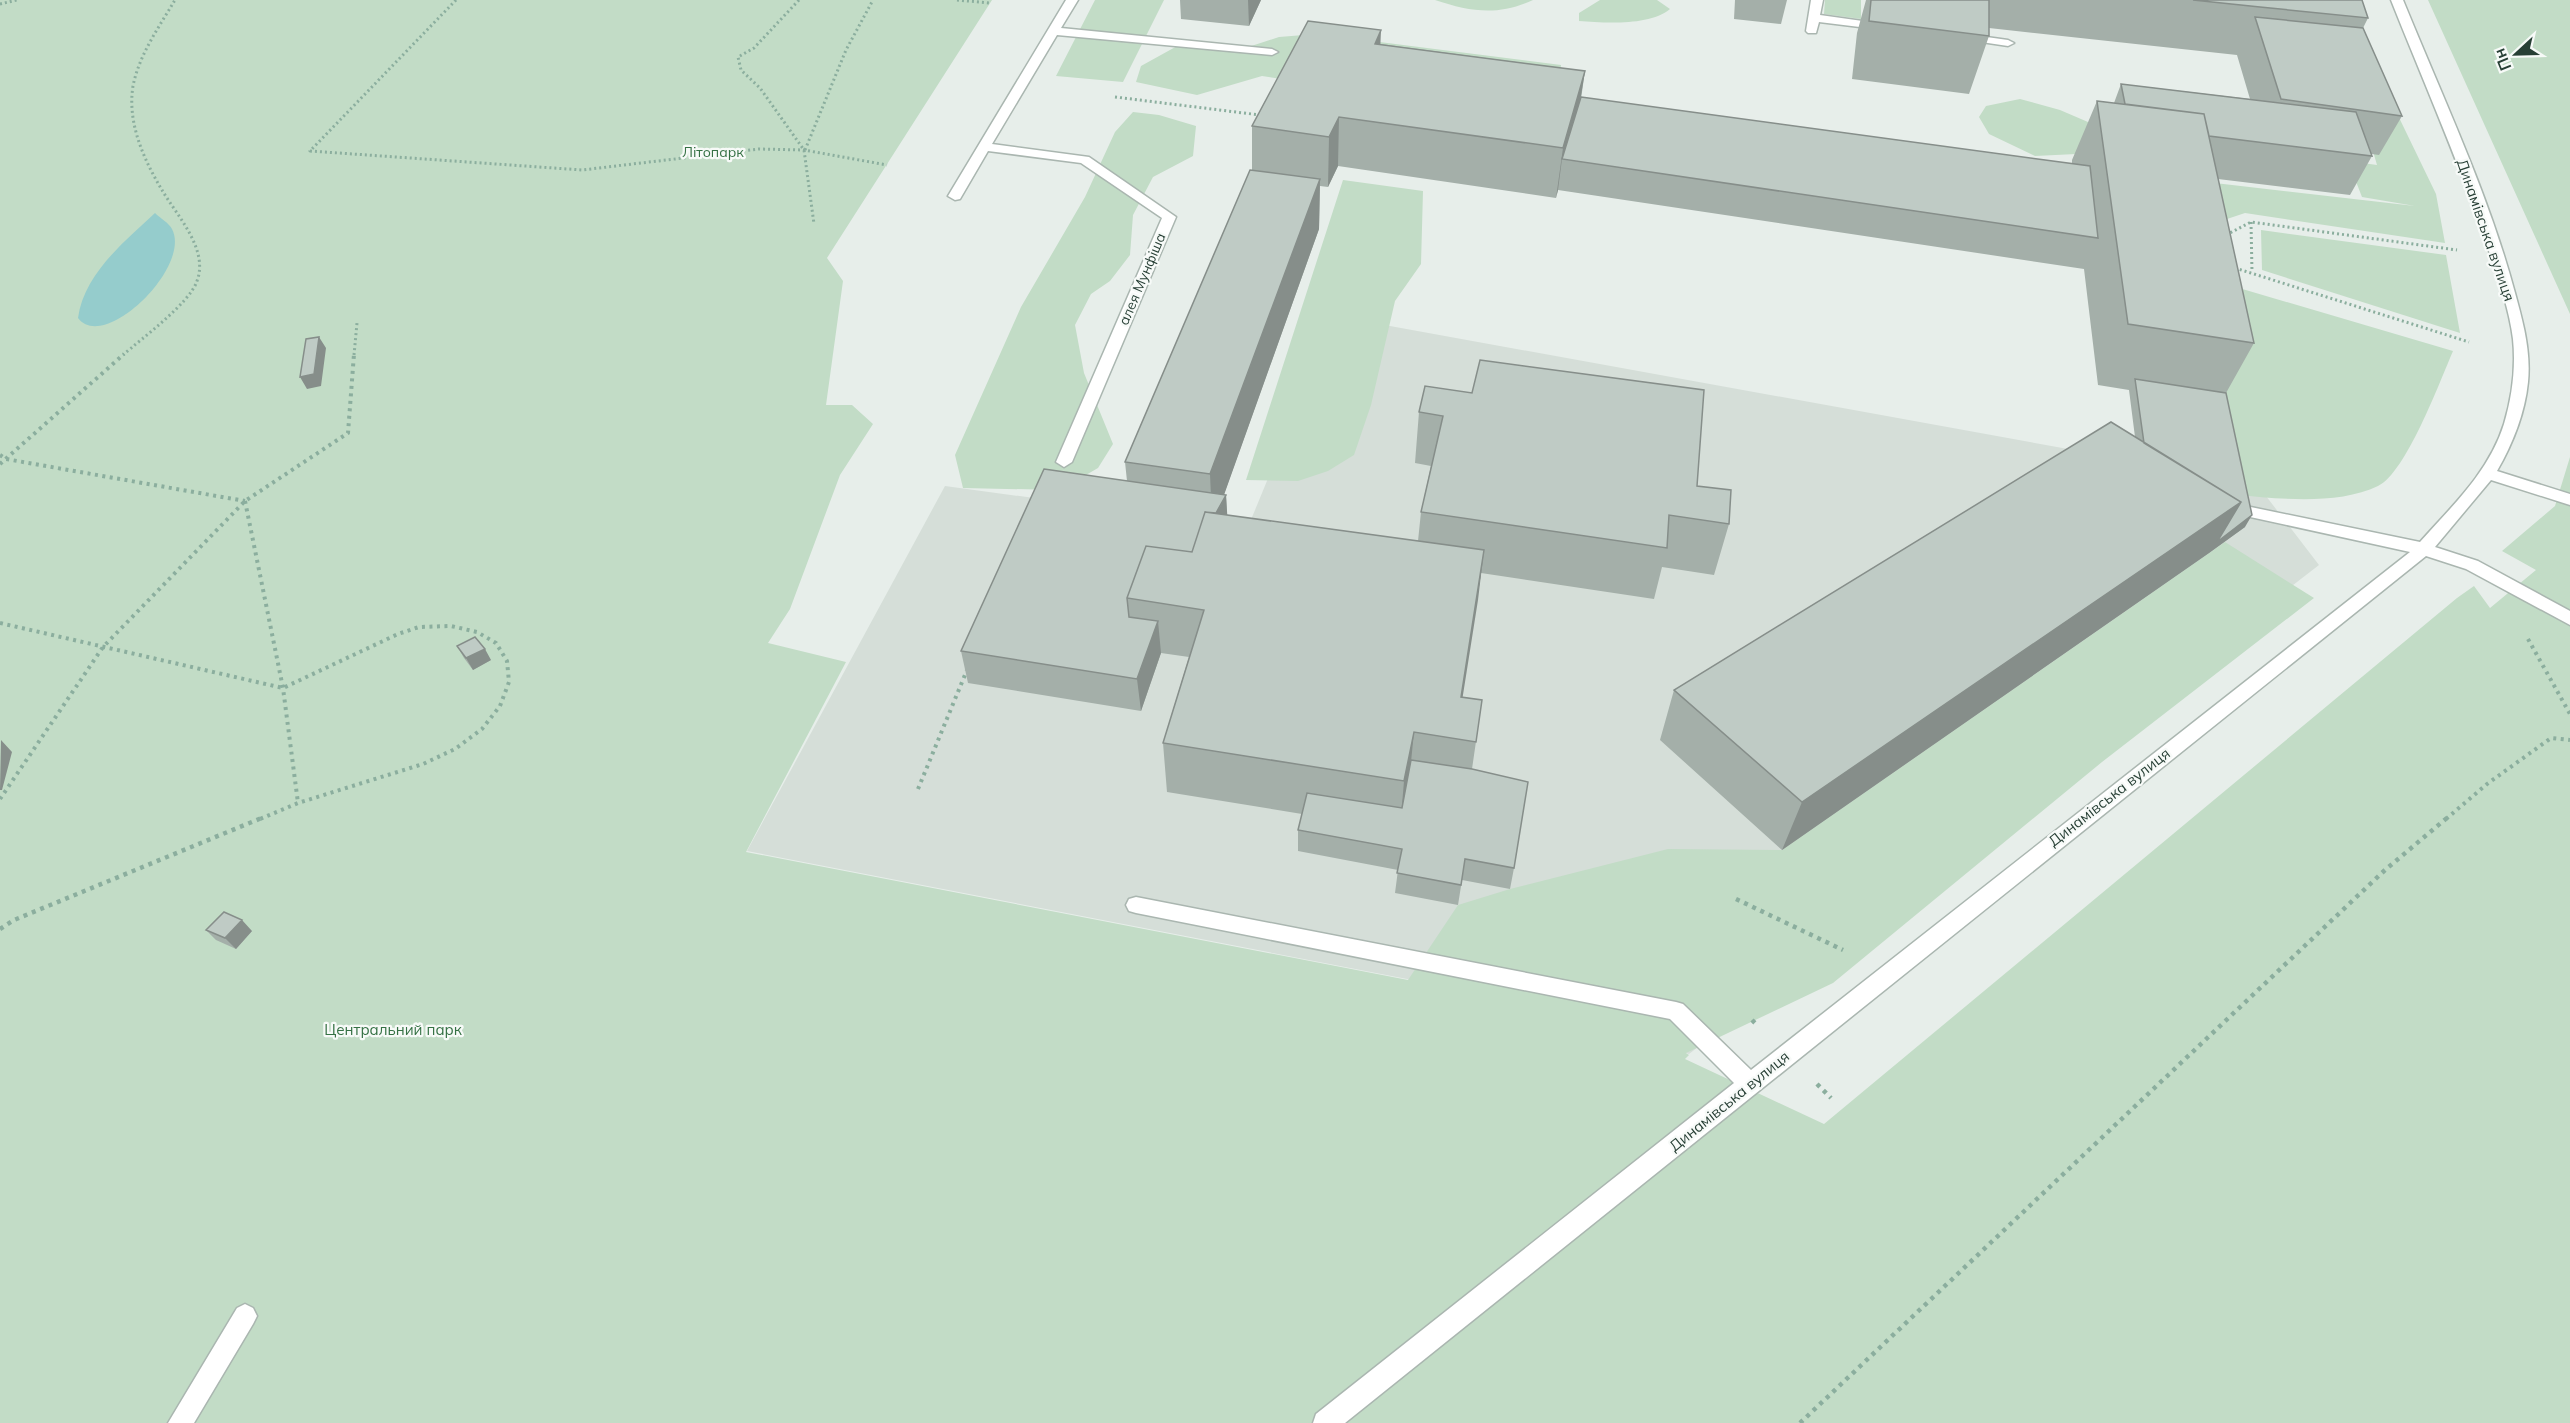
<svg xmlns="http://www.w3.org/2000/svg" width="2570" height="1423" font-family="Mulish,sans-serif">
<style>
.built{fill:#d5ded8}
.green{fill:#c2dcc6}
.water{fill:#95cccc}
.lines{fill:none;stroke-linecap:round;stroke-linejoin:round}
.minor-casing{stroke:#aab6b0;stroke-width:3}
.path-far2{stroke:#8bae9e;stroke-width:3;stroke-dasharray:2 3;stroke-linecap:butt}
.path-far1{stroke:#8bae9e;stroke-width:4;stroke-dasharray:3 4.5;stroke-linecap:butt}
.path{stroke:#8bae9e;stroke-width:4.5;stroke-dasharray:4 5;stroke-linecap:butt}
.minor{fill:#fff;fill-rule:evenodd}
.wall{fill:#a4afa9}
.shaded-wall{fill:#868e8a}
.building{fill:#bfcbc5;stroke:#868e8a;stroke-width:1.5}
.labels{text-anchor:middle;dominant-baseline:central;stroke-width:4.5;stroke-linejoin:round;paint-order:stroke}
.far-park-label{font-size:14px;fill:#357144;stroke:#f7faf8}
.far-street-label{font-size:14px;fill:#273f35;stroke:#f7faf8}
.street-label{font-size:15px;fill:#273f35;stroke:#f7faf8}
.park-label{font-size:15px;fill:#357144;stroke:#f7faf8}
</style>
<rect width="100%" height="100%" fill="#e7eeea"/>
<path class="built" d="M1335,316L2256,483L2319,565L1689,1054L1603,1017L747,851L945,486L1248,527Z"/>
<path class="green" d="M0,0H992L827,258L843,281L826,405H852L873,424L840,475L790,609L768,643L846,662L746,852L1408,980L1458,905L1510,889L1668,849L1782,850L2225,542L2314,598L2102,762L1833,983L1686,1053L1689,1055L1685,1059L1824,1124L2457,598L2474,586L2490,608L2536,570L2502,551L2555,506L2570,457V1423H0Z
M1095,0H1164L1123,82L1056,76Z
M1435,0H1533C1498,16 1471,12 1435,0Z
M1600,0H1657L1670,9C1650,26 1605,23 1579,21V13Z
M1825,0H1861V19L1824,14Z
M2428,0H2570V314Z
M1316,34L1561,65L1560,74L1288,80L1262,76L1197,95L1136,82L1141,66L1179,45L1236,51L1279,37Z
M2340,37L2361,39L2436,194L2445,243L2245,213L2197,229L2189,180L2415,206L2362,197L2348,161L2377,165Z
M2020,99L2060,110L2095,125L2076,154L2035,156L1989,134L1979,117L1986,106Z
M1133,112L1159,115L1196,126L1193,156L1153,177L1133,215L1130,255L1110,281L1091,294L1075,325L1084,373L1113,444L1098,468L1060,490L963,488L955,455L1021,307L1085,197L1115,132Z
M1343,180L1423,191L1421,264L1395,301L1371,405L1354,455L1328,471L1298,481L1246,480Z
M2261,230L2446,255L2460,333L2262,270Z
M2195,275L2453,351C2440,381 2406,473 2378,486C2339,505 2280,499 2238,495Z"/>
<path class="water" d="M155,213C160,218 169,223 172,229C192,267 104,353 78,318C84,274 124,242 155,213Z"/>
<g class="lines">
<g class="minor-casing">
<path id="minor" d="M1066,0H1078L1061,28L1272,49L1278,52L1272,55L1057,35L992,144L1089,157L1176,217L1072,462L1064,467L1056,462L1162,218L1081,163L988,151L960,199L955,200L948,196Z
M1811,0H1823L1820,15L1884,24L1890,27L1884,30L1819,22L1816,33H1808L1806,31Z
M2391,0H2403C2442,96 2488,192 2515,293C2523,322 2531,351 2528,382C2525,413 2512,445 2497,471L2570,494V505L2491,480L2435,547L2478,561L2570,611V625L2466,569L2426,556L1345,1423H1313L1316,1414L1734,1083L1670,1019L1136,913L1129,911L1126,905L1129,899L1136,897L1676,1002L1683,1004L1751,1070L2410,552L2241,515L2235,514L2233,510L2235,506L2241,505L2420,542C2452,506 2489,472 2504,424C2512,397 2516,367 2513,339C2509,306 2494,265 2483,234C2456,155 2422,78 2391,0Z
M1965,34L2008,40L2014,43L2008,46L1961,39L1959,37Z
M245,1304L253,1308L257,1316L253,1324L194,1423H168L237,1308Z"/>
</g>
<path class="path-far2" d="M456,0L310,151L582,170L759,149L804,150L887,165
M799,0L754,48L738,57L741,70L760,88L804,150L814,224
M957,0L990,3
M0,4L17,0
M1115,97L1260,115
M805,150L846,50L873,0
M2251,222L2252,272
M2226,235L2251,222L2457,250
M2235,268L2469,342
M123,355C141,339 190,303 197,281C209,249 177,216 162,190C144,160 127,123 133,86C139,55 159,27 175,0
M354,355L357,323"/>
<path class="path-far1" d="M0,455L6,459L245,501
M0,464L124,354
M245,501L283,688L298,803
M0,623L283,688L398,634L419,627L451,626L477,632L496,643L507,661L509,682L500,706L482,729L455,749L423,764L298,803L260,819
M2528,639L2570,714
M918,789L967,670
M0,799L103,647L245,501L348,433L354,354
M2446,819L2487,784L2551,738L2570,740"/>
<path class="path" d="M1736,899L1843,950
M0,929L14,920L264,817
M1752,1020L1758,1026
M1817,1084L1831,1098
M1800,1423L2385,870L2448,817"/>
<use href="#minor" class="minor"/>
</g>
<path class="wall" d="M1180,0H1261L1249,26L1181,19Z
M1735,0H1787L1781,24L1734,19Z
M1866,0H2362L2368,18L2363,28L2402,116L2379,155L2372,154V156L2350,195L2218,179L2254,343L2226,393L2245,527L2209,553L1782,850L1660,740L1674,690L2135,437L2129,390L2098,385L2084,269L1558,190L1556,198L1338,166L1328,187L1320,186L1319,229L1224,494L1226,495L1227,515L1418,541L1421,512L1431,466L1415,463L1419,412L1425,386L1697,486L1729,524L1714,575L1662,567L1654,599L1481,573L1462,697L1482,700L1472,769L1514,868L1510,889L1462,880L1458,905L1395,893L1398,870L1298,851V830L1302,814L1167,792L1163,743L1189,657L1161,653L1141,711L968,683L961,651L1127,481L1125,462L1252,171V126L1381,44L1585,71L1581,99L2072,164V160L2097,101L2114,103L2121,84L2250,99L2237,55L1989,28V36L1969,94L1852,79L1857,33Z
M457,646L491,660L473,670L464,658Z
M206,930L252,931L236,949L216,940Z"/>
<path class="shaded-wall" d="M1248,0H1261L1249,26Z
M1381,30L1379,78L1375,44Z
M1585,71L1577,120L1562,159L1558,190L1556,198L1563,148Z
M1339,117L1338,166L1328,187L1329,137Z
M1320,179L1319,229L1219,509L1226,495L1228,527L1212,520L1210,474Z
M319,337L326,348L321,386L307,389L300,377Z
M2241,502L2252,515L2245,527L2209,553L1782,850L1802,802Z
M1484,550L1478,600L1456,739L1461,697Z
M1158,621L1161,653L1141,711L1137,679Z
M485,649L491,660L473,670L466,658Z
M1414,732L1409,782L1400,829L1404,781Z
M1,740L12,752L2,790H0Z
M242,920L252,931L236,949L225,938Z"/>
<path class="building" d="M1871,0H1989V36L1869,21Z
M2193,0H2362L2368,18L2260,7Z
M2255,17L2363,28L2402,116L2281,99Z
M1308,21L1381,30L1375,44L1585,71L1563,148L1339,117L1329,137L1252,126Z
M2121,84L2356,112L2372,156L2209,136L2204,114L2125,104Z
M1581,97L2090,166L2098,238L1562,159Z
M2097,101L2204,114L2254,343L2128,324Z
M1250,170L1320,179L1210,474L1125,462Z
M319,337L314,374L300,377L306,339Z
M1480,360L1704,390L1697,486L1731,490L1729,524L1669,515L1667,548L1421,512L1443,416L1419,412L1425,386L1472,393Z
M2135,379L2226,393L2252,515L2217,542L2241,502L2144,443Z
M2111,422L2241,502L1802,802L1674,690Z
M1044,469L1226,495L1216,513L1205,512L1192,552L1146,546L1127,598L1129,617L1158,621L1137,679L961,651Z
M1205,512L1484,550L1461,697L1482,700L1476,742L1414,732L1404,781L1163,743L1204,610L1127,598L1146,546L1192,552Z
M475,637L485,649L466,658L457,646Z
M1411,760L1472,769L1528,782L1514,868L1465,859L1461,885L1397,873L1402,849L1298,830L1307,793L1402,808Z
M224,912L242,920L225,938L206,930Z"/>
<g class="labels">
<g class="far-park-label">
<text x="713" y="152">Літопарк</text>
</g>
<g class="far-street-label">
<text transform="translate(1142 279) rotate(-67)">алея Мунфіша</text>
</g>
<g class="street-label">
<text transform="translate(2486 230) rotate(71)">Динамівська вулиця</text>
<text transform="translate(2109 797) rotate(-38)">Динамівська вулиця</text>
<text transform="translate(1729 1101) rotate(-39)">Динамівська вулиця</text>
</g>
<g class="park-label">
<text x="393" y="1029">Центральний парк</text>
</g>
</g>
<g transform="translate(2516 54) rotate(248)" stroke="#f7faf8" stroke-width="4.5" paint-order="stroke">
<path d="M0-4.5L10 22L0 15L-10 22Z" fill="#273f35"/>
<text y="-9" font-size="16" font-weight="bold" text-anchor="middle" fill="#273f35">Пн</text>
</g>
</svg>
